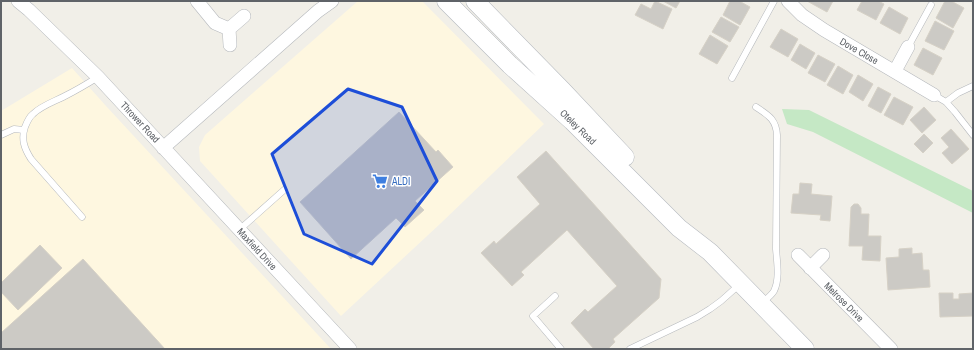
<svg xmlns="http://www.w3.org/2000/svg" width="974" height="350" font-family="'Archivo Narrow',sans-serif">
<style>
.commercial{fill:#fef7e0}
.green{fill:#c5e8c5}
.building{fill:#cccac5;stroke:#d6d1c6}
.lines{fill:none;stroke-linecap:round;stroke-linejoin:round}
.lane-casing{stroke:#b5b8bc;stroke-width:7}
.street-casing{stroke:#b5b8bc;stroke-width:14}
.secondary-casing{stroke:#b6babf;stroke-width:19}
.lane{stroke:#fff;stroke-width:6}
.street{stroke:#fff;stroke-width:13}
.secondary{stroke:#fff;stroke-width:18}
.marked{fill:#1d4ed8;fill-opacity:0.2;stroke:#1d4ed8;stroke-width:3;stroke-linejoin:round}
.labels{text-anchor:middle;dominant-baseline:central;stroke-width:3;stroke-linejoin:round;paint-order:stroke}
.street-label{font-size:10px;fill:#5f6368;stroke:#fff}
.shop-label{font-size:10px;fill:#366cbe;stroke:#fff;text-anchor:start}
</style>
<rect width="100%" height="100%" fill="#f1efe8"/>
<path class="commercial" d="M358,1H422L544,124L441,223L341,316L200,161L199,147L205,135Z
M72,68L106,106L331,349H1V111Z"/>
<path class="green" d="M782,109L809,110L973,191V213L813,132L787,124Z"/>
<path class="building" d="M655,1L672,9L663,29L635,15L641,4L651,9Z
M663,1H680L676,8Z
M730,1H739L750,7L740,25L723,15Z
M807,1H833L827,12Z
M862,1H878L884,4L876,20L857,10Z
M945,1H951L964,8L953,28L936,18Z
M889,7L908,18L900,34L880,23Z
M721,17L739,27L730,42L712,32Z
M935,21L954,31L944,50L925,41Z
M781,29L798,39L788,57L770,47Z
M710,35L728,46L717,64L699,54Z
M800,44L815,53L806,69L791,60Z
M923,48L942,58L933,75L914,65Z
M818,55L835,64L825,82L808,73Z
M838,66L853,75L843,94L827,85Z
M858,75L873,84L863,101L849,92Z
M878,87L891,94L881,113L868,106Z
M894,97L913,107L903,125L884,115Z
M924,107L936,120L922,133L910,120Z
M399,112L436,152L438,150L453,167L415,201L424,210L405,227L396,218L351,259L300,202Z
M951,129L969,149L952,164L942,153L949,147L941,138Z
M924,134L933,143L923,153L914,144Z
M546,151L661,279L659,298L613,339L615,342L608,349H594L571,323L585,309L588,312L617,286L567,230L521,272L524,275L512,286L481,253L494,241L496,244L540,204L517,177Z
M800,183L812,184L811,194L832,196L830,221L820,220L821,215L791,213L793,194H799Z
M854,204H858L861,208V214H869L868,236H881L880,261L862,260L863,246H849L851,207Z
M40,245L62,268L18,310L1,292V283Z
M912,248V254L922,253L923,270H929L930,287L888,290L886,258L899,257V249Z
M83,259L165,349H1V333Z
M939,293H953V299H959V294L973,293V316L940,317Z"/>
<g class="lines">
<g class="lane-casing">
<path id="lane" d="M908,47L931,5
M732,78L774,1
M934,95L946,102L955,112L973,135
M946,102L958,93L973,86
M756,107C768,115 776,119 777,135L776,249C777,262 780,279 774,291C771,296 766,299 762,303
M1,135L14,129L24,130
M82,217L31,159C24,148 21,139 25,127C27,122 29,117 33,114C41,106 53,102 63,97C75,91 87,84 98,77
M239,230L284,190
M555,296L533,316L561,349
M630,349L697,317L710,309L721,301L739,285"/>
</g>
<g class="street-casing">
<path id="street" d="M18,1L29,10L98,77L350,349
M197,1L215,23L229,29L244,16
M788,1L802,15L824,30L934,95
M229,29L230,45
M895,71L908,47
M163,148L318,11L332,1
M798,255L891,349
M810,268L823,255"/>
</g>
<g class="secondary-casing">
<path id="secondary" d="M446,1L510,65L572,121L679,228L710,252L805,349
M475,1L562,90L625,157"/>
</g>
<use href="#lane" class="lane"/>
<use href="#street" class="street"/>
<use href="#secondary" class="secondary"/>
</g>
<path class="marked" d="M348,89L402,107L437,181L372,264L304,234L272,154Z"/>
<defs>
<g id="supermarket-bare" transform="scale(1.2)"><path d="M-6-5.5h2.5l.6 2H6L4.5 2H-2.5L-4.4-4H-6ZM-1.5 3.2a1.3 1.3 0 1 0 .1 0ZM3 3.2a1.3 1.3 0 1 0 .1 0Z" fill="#3f7fe0" stroke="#fff" stroke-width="2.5" paint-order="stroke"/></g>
</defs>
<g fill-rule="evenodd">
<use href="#supermarket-bare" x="380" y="181"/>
</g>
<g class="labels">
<g class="street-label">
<text transform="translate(859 51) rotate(30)">Dove Close</text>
<text transform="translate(140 122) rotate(47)">Thrower Road</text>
<text transform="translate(578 127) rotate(44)">Oteley Road</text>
<text transform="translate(257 249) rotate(47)">Maxfield Drive</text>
<text transform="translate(844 302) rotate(45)">Melrose Drive</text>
</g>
<g class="shop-label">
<text x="392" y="181">ALDI</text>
</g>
</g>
<rect width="974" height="350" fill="none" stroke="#5f6368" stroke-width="4"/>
</svg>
